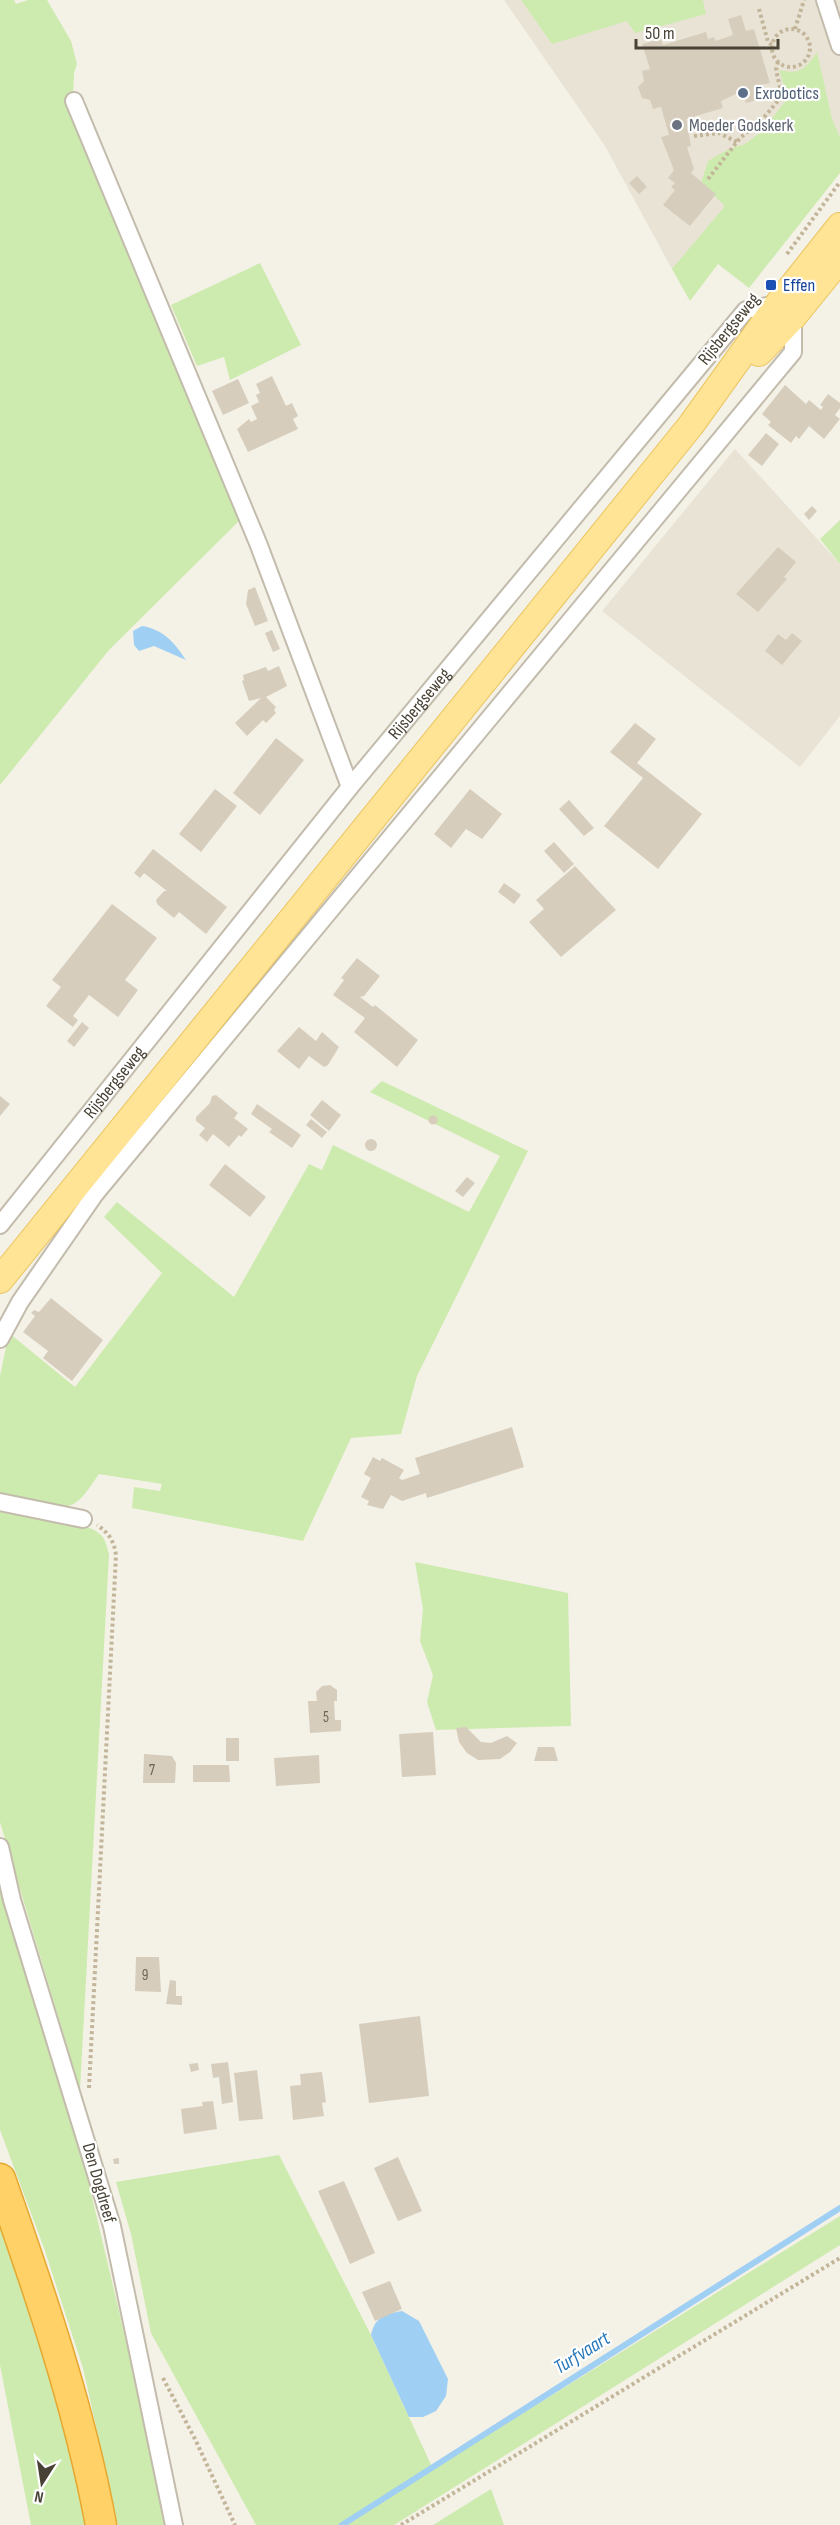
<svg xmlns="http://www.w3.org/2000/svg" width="840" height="2525" font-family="'Sofia Sans Condensed',sans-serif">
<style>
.residential{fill:#e9e3d5}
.green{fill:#cdebae}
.water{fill:#a0cff4}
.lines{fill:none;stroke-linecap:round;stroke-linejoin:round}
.stream{stroke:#a0cff4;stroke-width:6}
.building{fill:#d7cdbc}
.street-casing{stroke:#c3bcac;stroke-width:20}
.primary-casing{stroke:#eac45f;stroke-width:28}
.highway-casing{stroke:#e6a830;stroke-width:33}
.path{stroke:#c3b599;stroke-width:4;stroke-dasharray:3 3;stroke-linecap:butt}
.street{stroke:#fff;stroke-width:16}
.primary{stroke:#ffe495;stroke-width:26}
.highway{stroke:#ffd167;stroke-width:30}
.service-dot{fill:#5c6f8a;stroke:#fff;stroke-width:2}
.worship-dot{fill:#6b7280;stroke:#fff;stroke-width:2}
.transit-dot{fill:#1a4fb4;stroke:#fff;stroke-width:2}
.labels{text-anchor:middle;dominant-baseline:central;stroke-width:4.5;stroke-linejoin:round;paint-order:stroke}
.number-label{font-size:15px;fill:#6c6457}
.service-label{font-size:18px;fill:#4e5e75;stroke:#fff;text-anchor:start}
.worship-label{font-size:18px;fill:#5b616d;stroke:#fff;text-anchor:start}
.transit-label{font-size:18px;fill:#164399;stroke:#fff;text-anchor:start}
.street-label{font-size:18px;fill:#484135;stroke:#fff}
.water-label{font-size:20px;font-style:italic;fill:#2878ba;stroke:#fff}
</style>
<rect width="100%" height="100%" fill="#f4f1e7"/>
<path class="residential" d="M504,0H840V165L672,269L605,146Z
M735,449L840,564V716L800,767L602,611Z"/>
<path class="green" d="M0,0H14L16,4L28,0H47L71,41L77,64L74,73L73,102L241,519L109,650L0,785Z
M521,0H703L706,14L635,33L627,21L552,44Z
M817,52L832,119L840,137V173L749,288L718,264L690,301L672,269L725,206L701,183L708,161L729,149L745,144L761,132L788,98L779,70C799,75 806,69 817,52Z
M260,263L301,345L230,380L224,357L197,366L171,305Z
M840,520V564L820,539Z
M382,1081L528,1151L417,1376L401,1434L351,1438L303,1541L132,1508L134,1487L160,1491L162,1484L99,1474C93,1482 87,1493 79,1500C59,1517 23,1503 0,1500V1376L9,1333L75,1387L162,1273L104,1217L117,1202L234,1297L309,1164L322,1170L333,1145L469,1212L500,1156L370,1092Z
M0,1512C23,1516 88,1519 102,1536C106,1541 107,1548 109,1554L80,2090L0,1822Z
M415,1562L568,1593L571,1726L436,1730L427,1702L433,1675L420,1641L423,1609Z
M0,1890L80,2146L130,2358L165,2525H118L83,2368L44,2248L0,2130Z
M279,2155L371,2335L433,2469L840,2216V2245L394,2525H256L151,2333L131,2234L116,2182Z
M0,2201L93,2525H31L0,2365Z
M491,2489L504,2525H433Z"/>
<path class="water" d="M142,626C164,630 174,642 186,660L154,646L139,651L134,645L133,631Z
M402,2311L419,2321L448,2379L446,2396L436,2411L423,2417H409L371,2335C375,2317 385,2314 402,2311Z"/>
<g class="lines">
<path class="stream" d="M342,2525L840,2208"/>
</g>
<path class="building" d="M741,15L746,31L754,29L770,83L757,86L761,99L746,103L742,91L721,101L723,108L686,119L691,146L687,147L694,169L691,173L716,194L690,226L663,205L675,190L671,187L675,183L668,178L674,170L661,137L669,135L661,107L653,109L650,100L642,98L638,87L644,81L642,71L650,69L642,44L661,39L663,45L706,32L708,39L714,37L716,41L733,35L728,19Z
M637,176L647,187L639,194L629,183Z
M272,376L286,406L292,403L298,416L293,419L298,429L248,452L237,429L249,419L251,422L257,419L251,406L259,402L256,395L260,393L256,384Z
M238,379L249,403L223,415L212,391Z
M785,385L806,404L809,400L821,410L823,407L820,405L828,394L840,403V408L835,415L840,419L824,439L809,426L799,439L796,436L791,443L768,425L771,422L762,414Z
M766,433L779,444L762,466L748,455Z
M812,506L817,511L809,520L804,514Z
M778,547L796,562L784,577L787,579L758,612L736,594Z
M255,587L268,621L255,626L246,604L248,590Z
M272,630L280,649L273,652L265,633Z
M792,633L802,641L782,665L765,651L778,634L786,640Z
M279,666L287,686L266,697L276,707L274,710L276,713L266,723L263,720L247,736L235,723L261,698L249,701L242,681L244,680L243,675L266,667L268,671Z
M635,723L656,739L637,763L702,814L658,869L604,826L643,778L610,752Z
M276,738L304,760L260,815L233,793Z
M215,789L237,806L201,852L179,834Z
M470,789L502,814L482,839L466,829L451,848L434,834Z
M569,800L594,828L584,836L559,809Z
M554,842L574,864L564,873L544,851Z
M153,849L227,907L206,934L179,912L174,918L157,904L156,900L164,891H167L144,873L140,878L134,873Z
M575,866L616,910L561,957L529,922L544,909L536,900Z
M504,883L521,895L514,904L498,892Z
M112,904L157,938L125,980L138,990L118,1017L89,995L73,1016L78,1020L73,1027L46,1006L61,987L52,980Z
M357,958L380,976L364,996L360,997L373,1007L375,1005L418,1040L397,1067L354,1032L365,1018L333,995L344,980L341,978Z
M82,1022L89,1028L74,1047L67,1041Z
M299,1027L316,1041L322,1032L339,1047L328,1065L324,1067L309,1056L299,1069L277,1051Z
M216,1095L238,1113L234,1118L248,1129L241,1137L239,1135L229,1147L213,1134L207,1142L199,1135L205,1128L196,1121V1117L210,1103L212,1096Z
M0,1096L10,1104L0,1116Z
M322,1100L341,1115L329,1131L310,1115Z
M257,1104L301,1135L292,1148L269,1132L272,1129L251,1114Z
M428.5 1120a4.5 4.5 0 1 1 9 0a4.5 4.5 0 1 1-9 0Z
M311,1119L327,1132L322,1138L306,1125Z
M365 1145a6 6 0 1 1 12 0a6 6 0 1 1-12 0Z
M225,1164L266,1197L250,1217L209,1185Z
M467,1177L475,1183L463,1197L455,1191Z
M51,1298L103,1340L72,1381L43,1358L48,1351L23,1332L35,1316L31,1313L34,1310L39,1312Z
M512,1427L524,1467L427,1498L426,1493L402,1501L391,1495L383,1509L367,1505L369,1501L361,1497L371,1478L364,1474L373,1457L380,1461L382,1458L404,1470L399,1478L402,1480L420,1474L415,1458Z
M330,1685L337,1690V1701H334L335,1720H341V1731L310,1733L308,1701H317L316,1692L322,1686Z
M466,1727L481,1742L491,1743L507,1736L517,1743L510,1752L500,1759L478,1760L467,1753L459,1742L456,1728Z
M433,1732L436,1775L402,1777L399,1734Z
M226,1738H239V1761H226Z
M538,1747H554L558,1761H534Z
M144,1754L172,1756L176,1763L175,1783H143Z
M319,1755L320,1783L276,1786L274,1758Z
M193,1765H229L230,1782H193Z
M136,1957H159L161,1992L135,1991Z
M170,1980L176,1981V1996H182V2005L166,2004Z
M420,2016L429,2096L369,2103L359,2024Z
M228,2062L233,2102L222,2104L219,2077L213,2078L211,2064Z
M198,2063L199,2070L191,2072L189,2064Z
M257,2070L263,2119L239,2121L234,2073Z
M322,2072L326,2102L322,2103L324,2116L293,2120L290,2086L301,2085L300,2074Z
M213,2101L217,2129L184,2134L181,2109L203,2106L202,2102Z
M398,2157L422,2211L398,2221L374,2168Z
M119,2158V2164H114L113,2159Z
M344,2181L375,2253L350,2264L318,2191Z
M390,2281L402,2309L375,2321L362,2292Z"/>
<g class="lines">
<g class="street-casing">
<g id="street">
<path d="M825,0L840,46"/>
<path d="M74,101L258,543L350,787"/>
<path id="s1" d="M0,1225L350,787L746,310L778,304L793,317V352L95,1194L20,1302L0,1339"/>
<path d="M0,1502L83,1519"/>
<path d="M0,1847L12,1900L112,2226L174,2525"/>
</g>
</g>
<g class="primary-casing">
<path id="primary" d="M759,353L793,317L840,259
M0,1280L691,425L778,304L840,226"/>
</g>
<g class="highway-casing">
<path id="highway" d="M0,2179C40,2293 79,2406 101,2525"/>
</g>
<path class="path" d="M759,9L768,42L772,45
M772 48a19 19 0 1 1 38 0a19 19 0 1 1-38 0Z
M795,29L804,0
M694,136L719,133L737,142
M708,179L740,138L761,121L782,96L776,70L778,62
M787,254L840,182
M89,2088L116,1555C114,1541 109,1533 97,1525
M163,2378L195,2439L235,2525
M401,2525L840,2258"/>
<use href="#street" class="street"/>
<use href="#primary" class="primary"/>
<use href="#highway" class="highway"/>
</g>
<circle class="service-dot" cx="743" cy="93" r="6"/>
<circle class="worship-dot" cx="677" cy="125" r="6"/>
<rect class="transit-dot" x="765" y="279" width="12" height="12" rx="3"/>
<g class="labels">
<g class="number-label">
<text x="326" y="1717">5</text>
<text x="152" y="1770">7</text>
<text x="145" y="1975">9</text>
</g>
<g class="service-label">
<text x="755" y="93">Exrobotics</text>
</g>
<g class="worship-label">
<text x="689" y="125">Moeder Godskerk</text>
</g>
<g class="transit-label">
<text x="783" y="285">Effen</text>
</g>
<g class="street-label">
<text transform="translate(729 329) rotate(-51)">Rijsbergseweg</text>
<text stroke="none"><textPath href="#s1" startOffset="669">Rijsbergseweg</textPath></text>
<text stroke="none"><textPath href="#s1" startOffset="183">Rijsbergseweg</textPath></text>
<text transform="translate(99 2183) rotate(74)">Den Dogdreef</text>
</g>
<g class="water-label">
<text transform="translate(582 2353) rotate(-32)">Turfvaart</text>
</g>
</g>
<g transform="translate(42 2483) rotate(192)" stroke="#ffffff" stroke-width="4.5" paint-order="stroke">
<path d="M0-4.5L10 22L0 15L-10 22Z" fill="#484135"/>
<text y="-9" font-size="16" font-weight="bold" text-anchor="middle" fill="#484135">N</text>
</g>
<path d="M636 39v9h142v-9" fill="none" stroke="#484135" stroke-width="3"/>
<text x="645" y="39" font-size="18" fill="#484135" stroke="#ffffff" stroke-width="4.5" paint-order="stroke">50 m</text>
</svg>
